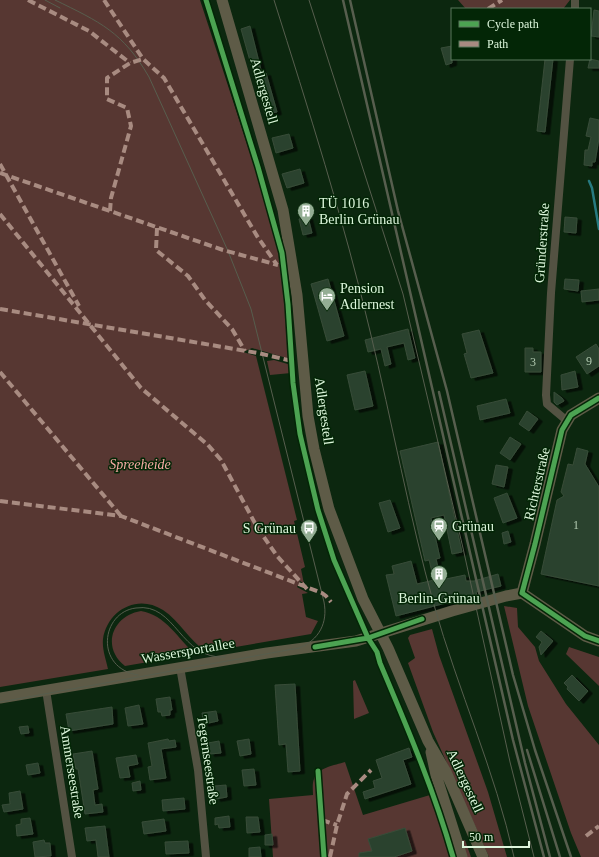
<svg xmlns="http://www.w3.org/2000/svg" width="599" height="857" font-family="'Times New Roman',serif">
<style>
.green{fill:#573732}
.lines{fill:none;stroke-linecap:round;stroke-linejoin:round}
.stream{stroke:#277a80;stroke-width:2.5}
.building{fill:#2c422e;stroke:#374c38;filter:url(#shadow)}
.street{stroke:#535242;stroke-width:8}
.secondary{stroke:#5e5b47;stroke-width:11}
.tram{stroke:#575e4e;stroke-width:1}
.rail{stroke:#575e4e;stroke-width:2.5}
.quiet{stroke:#a88b81;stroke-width:4;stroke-dasharray:8 4;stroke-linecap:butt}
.cycleway-casing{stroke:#032606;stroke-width:8}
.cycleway{stroke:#4ca352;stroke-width:5}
.labels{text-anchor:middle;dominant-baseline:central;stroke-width:3;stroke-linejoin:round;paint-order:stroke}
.number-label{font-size:12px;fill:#b1c9b0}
.street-label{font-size:14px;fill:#ddf6dc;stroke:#032606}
.poi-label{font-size:14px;fill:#ddf6dc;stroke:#032606;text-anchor:start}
.park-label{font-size:14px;font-style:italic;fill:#f6aaa4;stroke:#032606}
</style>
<defs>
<filter id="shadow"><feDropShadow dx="4.5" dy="2.5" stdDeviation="0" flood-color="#0009"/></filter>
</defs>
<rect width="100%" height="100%" fill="#0c270f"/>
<path class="green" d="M0,0H200L263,193L280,254L290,359L252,348L243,352L256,356L297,520L294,521L305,567L301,569L304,584L300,581L297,587L308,593L302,594L306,617L318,621L311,634L207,652C189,641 180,621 163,610C137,593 107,611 103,639C102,650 106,659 108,669L0,687Z
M458,0H570L563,9H466Z
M274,360L291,365V373L270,375L267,361Z
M504,606L517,608L518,627L535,647L539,661L566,704L599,745V857H581L571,833L528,706Z
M141,611C166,615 178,639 195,654L125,666C101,647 112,616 141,611Z
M432,629L439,655L488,792L507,857H489L433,732L408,663L415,658L408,638L410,635Z
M569,647L599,657V686L566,654Z
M355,680L369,713L354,719L353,681Z
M345,762L363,815L430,795L446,843L465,840L471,857H273L269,799L313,795C313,791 312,783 314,779C317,768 335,765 345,762Z"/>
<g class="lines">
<path class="stream" d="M589,181L592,188L599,229"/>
</g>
<path class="building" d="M594,10L599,11V37L591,36Z
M250,26L262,74L266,73L277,112L265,114L241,29Z
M452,46V63L446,65L441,48Z
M545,59H553L545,132L537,131Z
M590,59L599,61V68H588Z
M590,118L599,120V138L595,162H592V166L584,165L585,150H588L591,137L586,136Z
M289,134L293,148L276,153L272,138Z
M300,169L304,183L287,188L282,174Z
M308,217L312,233L303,235L299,219Z
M565,217L577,218L576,233L564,232Z
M328,279L344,336L327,341L311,284Z
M565,279L579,280L578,291L564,289Z
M599,289V300L582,302L581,291Z
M408,329L415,358L408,360L404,343L387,347L391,364L385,366L381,349L368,352L365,340Z
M479,330L493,373L471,378L464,354L467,353L462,334Z
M596,344L599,349V366L587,374L576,357Z
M525,348H533V352H541V372H525Z
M365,371L373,406L355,410L347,375Z
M575,371L578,387L562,390L561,375Z
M554,392L562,398L564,401L557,405L554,402Z
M506,399L510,413L480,420L477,406Z
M527,411L538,419L529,431L519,424Z
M510,437L521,444L510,460L500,453Z
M438,442L462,552L452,554L444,515L431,518L440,558L436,559L441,580L465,575L466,581H474L498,574L501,586L476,592L477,595L396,616L386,575L394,574L392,566L411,561L417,584L434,580L429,560L425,561L400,451Z
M577,448L588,451L585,464L599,487V586L541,574L557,500L564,496L561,492L568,464L573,465Z
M496,465L508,467L504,487L492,484Z
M507,493L517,518L503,523L494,498Z
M390,500L400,528L388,532L379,503Z
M508,531L511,542L504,544L502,533Z
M541,631L553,641L541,655L539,647L542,642L536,637Z
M572,675L588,691L579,701L567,689L568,687L564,683Z
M295,684L300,771L288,772L286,744L279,745L275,685Z
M170,697L172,710H170V715L162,716L161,712H158L156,699Z
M139,705L143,724L128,726L125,708Z
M112,707L113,724L69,731L66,714Z
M216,711L218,721L204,724L202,713Z
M28,726L29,733L21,734L19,727Z
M168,739L169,741L175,740L176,747L161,749L166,778L150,780L148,767L152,766L148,743Z
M249,739L251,754L240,756L237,741Z
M219,741L221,753L210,754L208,743Z
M409,748L412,757L403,760L411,784L365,799L363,792L375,788L373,781L382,778L376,760Z
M92,751L98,789L93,790L95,805L102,804L103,812L85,814L78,769H76L73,754Z
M136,755L138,764L128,766L130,777L120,778L116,758Z
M38,763L40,773L28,775L26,765Z
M254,769L256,785L244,786L242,770Z
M140,781L141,790L133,791L132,783Z
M226,785L227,797L216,799L214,786Z
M20,791L23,809L4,812L2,805L10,804L9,793Z
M184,798L185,809L163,811L162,800Z
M229,816L230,827L219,828L218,824L215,825V818Z
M246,817H258L260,832L247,833Z
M30,818L33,834L17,836L16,825L21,824V819Z
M164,819L166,831L144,834L142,822Z
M105,826L109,857H98L96,840L87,841L85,828Z
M405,828L412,851L394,857H359V853L372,851L368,839Z
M272,834L273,845H265V835Z
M44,840L45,843H50L51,856L35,857L33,842Z
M188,841L189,853L166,854L165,842Z
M260,847L261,857H249V848Z"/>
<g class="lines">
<path class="street" d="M575,9V0
M566,420L547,404L546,395L551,293L570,59
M180,667L198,770L206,857
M46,690L72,857"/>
<path class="secondary" d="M222,0L283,210L297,295L308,416L314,449L329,509L363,599L388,648L428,741L446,772L483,857
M522,593L535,544L562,430L571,415L599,398
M522,593L585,636L599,641
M0,698L267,653L356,641L452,611L506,596L522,593
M431,752L436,775L462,857"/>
<path class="tram" d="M45,0L60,8
M274,0C308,108 344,221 370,331C392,422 409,515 434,605C458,690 495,771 514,857
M309,0L403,294L463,548L510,762L534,857
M138,675C94,668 101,612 136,608C176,602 180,660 225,657
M0,702L299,648C319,640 328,623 324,602L251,309L228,251L149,77C123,32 100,22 55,0"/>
<path class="rail" d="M343,0L513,740L544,857
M350,0L398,211L447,391L513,675L535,750L571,857
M439,392L525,763L550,857
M527,750L560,857"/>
<path class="quiet" d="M28,0L89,31L130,63
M104,0L143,59L164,78L257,236L277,265
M488,9L502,0
M0,164L79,306
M0,173L223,250L278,265
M110,211L111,198L131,126L127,108L107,99V78L130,63L143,59
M0,214L141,388L208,445L221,460L257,527L277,556L307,589
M157,228L156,250L188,276L205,300L232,329L245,351
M0,309L258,353L292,361
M0,372L121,516
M0,501L121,516L322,593L326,596L331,602
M322,820L337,825
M586,836L599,826
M330,857L337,825L347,794L371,770"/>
<g class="cycleway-casing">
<path id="cycleway" d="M206,0L258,167L282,253L288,304L293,383L300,434L318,510L334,560L368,638L377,652L380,663C407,727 434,790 453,857
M522,593L535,544L562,430L571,415L599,398
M522,593L585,636L599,641
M315,647L368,638L422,619
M318,771L324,857"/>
</g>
<use href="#cycleway" class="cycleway"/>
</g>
<defs>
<g id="building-pin" transform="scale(0.9)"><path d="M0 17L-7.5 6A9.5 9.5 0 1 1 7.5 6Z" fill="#94ae94" stroke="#032606"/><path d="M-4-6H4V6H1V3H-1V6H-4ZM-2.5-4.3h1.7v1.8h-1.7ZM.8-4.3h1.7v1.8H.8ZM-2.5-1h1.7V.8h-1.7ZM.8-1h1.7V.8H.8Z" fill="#fff"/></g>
<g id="hotel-pin" transform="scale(0.9)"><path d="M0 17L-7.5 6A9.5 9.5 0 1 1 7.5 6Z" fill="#94ae94" stroke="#032606"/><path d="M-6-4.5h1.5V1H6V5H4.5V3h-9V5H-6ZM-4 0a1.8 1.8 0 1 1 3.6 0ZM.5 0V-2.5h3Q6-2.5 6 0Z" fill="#fff"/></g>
<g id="station-pin" transform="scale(0.9)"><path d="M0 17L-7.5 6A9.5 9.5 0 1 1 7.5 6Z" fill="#94ae94" stroke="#032606"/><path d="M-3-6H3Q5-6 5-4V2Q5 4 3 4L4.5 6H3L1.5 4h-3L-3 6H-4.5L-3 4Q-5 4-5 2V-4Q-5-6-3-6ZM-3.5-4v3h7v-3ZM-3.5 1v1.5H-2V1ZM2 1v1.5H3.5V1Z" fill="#fff"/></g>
<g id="bus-pin" transform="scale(0.9)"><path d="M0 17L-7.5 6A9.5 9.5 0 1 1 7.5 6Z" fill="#94ae94" stroke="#032606"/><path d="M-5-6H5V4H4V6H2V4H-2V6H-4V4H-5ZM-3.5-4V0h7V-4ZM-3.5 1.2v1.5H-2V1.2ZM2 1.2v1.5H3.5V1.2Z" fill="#fff"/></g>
</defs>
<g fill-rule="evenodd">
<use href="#building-pin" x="306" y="211"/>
<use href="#hotel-pin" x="327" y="296"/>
<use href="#station-pin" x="439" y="526"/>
<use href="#bus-pin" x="309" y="528"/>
<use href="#building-pin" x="439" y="574"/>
</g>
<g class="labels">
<g class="number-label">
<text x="589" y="361">9</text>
<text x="533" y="362">3</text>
<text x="576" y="525">1</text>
</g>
<g class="street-label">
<text transform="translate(264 91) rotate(74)">Adlergestell</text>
<text transform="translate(542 243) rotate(-86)">Gründerstraße</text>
<text transform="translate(324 411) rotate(82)">Adlergestell</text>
<text transform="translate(537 484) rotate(-77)">Richterstraße</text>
<text transform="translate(188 651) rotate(-10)">Wassersportallee</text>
<text transform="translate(208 760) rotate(82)">Tegernseestraße</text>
<text transform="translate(72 772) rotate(81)">Ammerseestraße</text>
<text transform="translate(465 781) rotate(65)">Adlergestell</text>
</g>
<g class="poi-label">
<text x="319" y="203">TÜ 1016<tspan x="319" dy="16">Berlin Grünau</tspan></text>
<text x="340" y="288">Pension<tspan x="340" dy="16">Adlernest</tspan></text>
<text x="452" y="526">Grünau</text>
<text x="296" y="528" text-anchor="end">S Grünau</text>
<text x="439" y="598" text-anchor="middle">Berlin-Grünau</text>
</g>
<g class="park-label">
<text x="140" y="464">Spreeheide</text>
</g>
</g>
<rect x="451" y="8" width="140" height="52" fill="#032606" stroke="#5a795c"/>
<rect x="459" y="21" width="20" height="6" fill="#4ca352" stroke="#5a795c"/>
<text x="487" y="28" font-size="12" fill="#ddf6dc">Cycle path</text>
<rect x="459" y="41" width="20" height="6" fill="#a88b81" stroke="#5a795c"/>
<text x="487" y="48" font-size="12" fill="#ddf6dc">Path</text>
<path d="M463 841v6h66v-6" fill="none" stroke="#ddf6dc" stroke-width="2"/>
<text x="469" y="841" font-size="12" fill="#ddf6dc" stroke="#032606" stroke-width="3" paint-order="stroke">50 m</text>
</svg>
